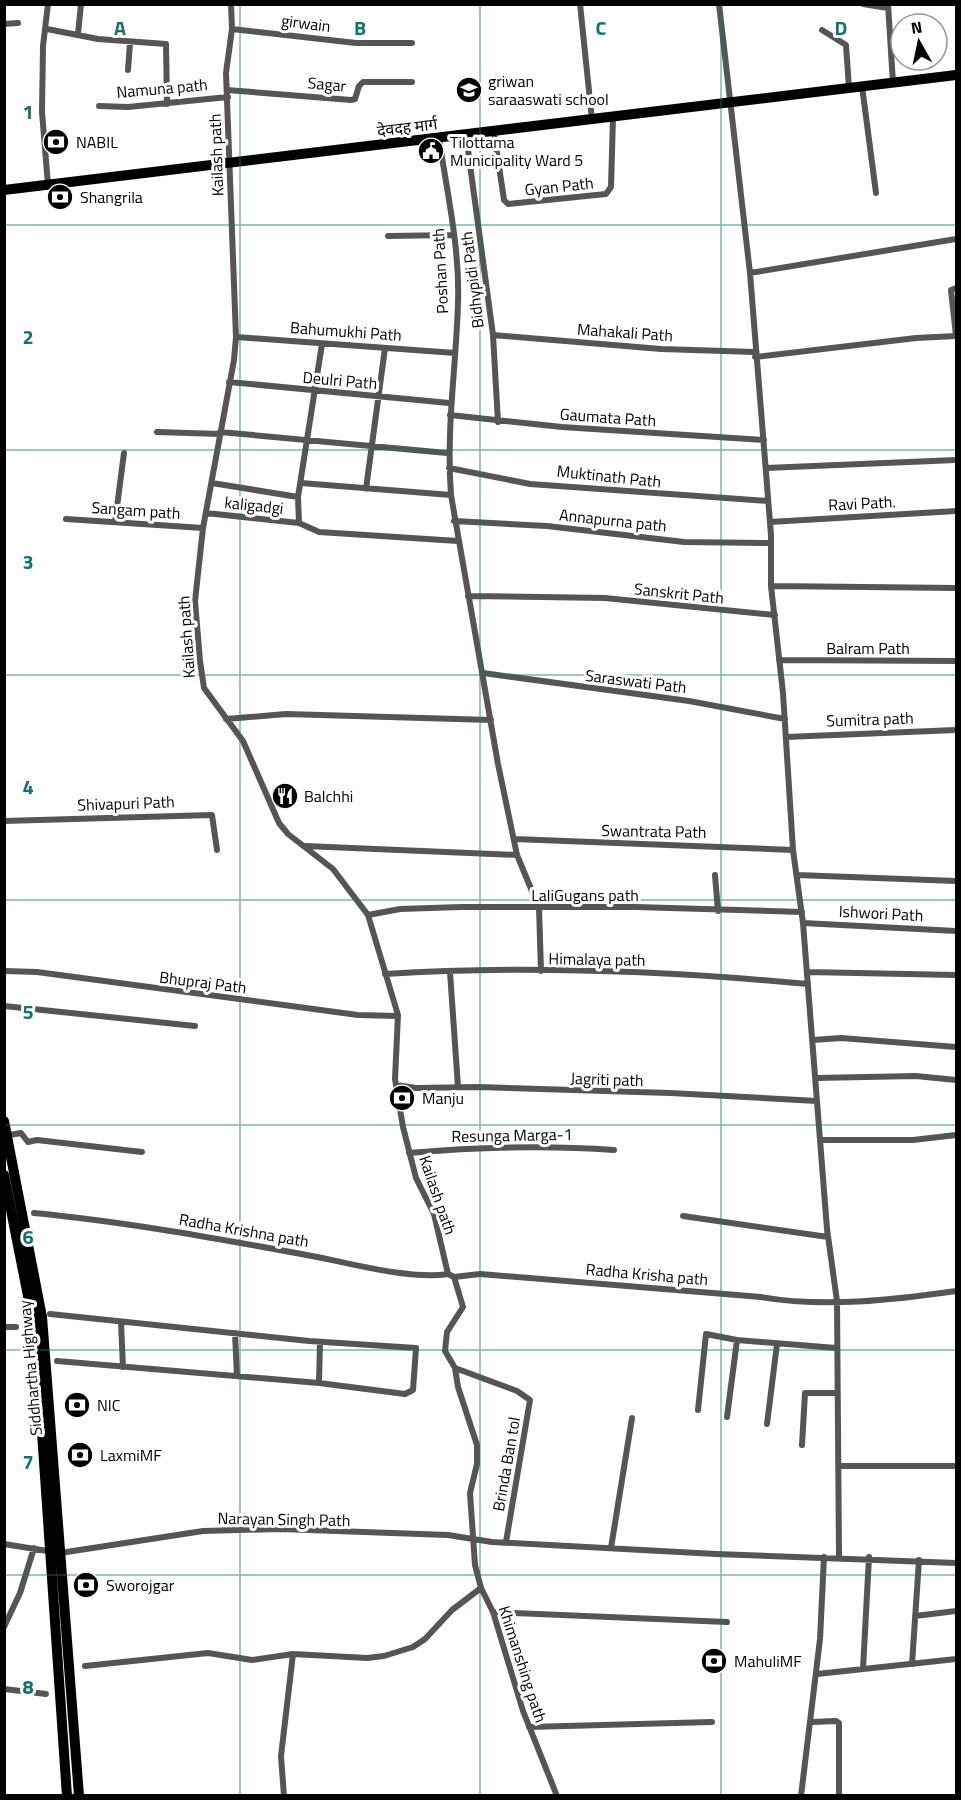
<svg xmlns="http://www.w3.org/2000/svg" width="961" height="1800" font-family="'Titillium Web','Noto Sans Devanagari',sans-serif">
<style>
.lines{fill:none;stroke-linecap:round;stroke-linejoin:round}
.minor{stroke:#555;stroke-width:6}
.primary{stroke:#000;stroke-width:10}
.trunk{stroke:#000;stroke-width:10}
.grid{fill:none;stroke:#0f766e;stroke-width:1.5;stroke-opacity:0.55}
.labels{text-anchor:middle;dominant-baseline:central;stroke-width:6;stroke-linejoin:round;paint-order:stroke}
.street-label{font-size:16px;fill:#000;stroke:#fff}
.poi-label{font-size:16px;fill:#000;stroke:#fff;text-anchor:start}
.grid-label{font-size:20px;text-anchor:middle;font-weight:bold;fill:#0f766e;stroke:#fff;stroke-width:6;stroke-linejoin:round;paint-order:stroke}
</style>
<rect width="100%" height="100%" fill="#fff"/>
<g class="lines">
<path class="minor" d="M231,4L232,29L226,73L236,337L234,360L203,528L195,601L200,661L204,688L243,741L279,823L288,834L333,869L368,915L398,1015L395,1079L403,1127L416,1178L434,1214L448,1274
M580,4L592,120
M719,4L750,273L771,535V586L783,693L793,850L803,923L827,1229L837,1301L839,1556
M863,4L888,8
M888,4L893,83
M4,24L18,23
M47,29L98,39L166,44L167,104
M232,29L356,43H412
M822,30L846,45L849,88
M78,34L81,4
M128,70L130,43
M862,86L876,193
M227,90L351,100L355,99L359,86L363,82H412
M99,106L128,107L228,97
M494,133L504,200L508,204L606,194L611,187L613,117
M466,135L493,335L498,422
M439,138C447,193 460,248 458,303C456,369 446,428 451,495L498,764L517,855L539,908L541,971
M48,185L42,112L43,46L48,4
M388,236L454,235
M750,273L956,239
M493,335L661,349L755,352
M956,336L951,290L956,288
M236,337L455,353
M755,357L916,338L956,336
M229,382L449,403
M450,415L562,427L764,440
M157,432L220,434
M220,432L447,453
M449,468L530,484L768,501
M766,468L956,460
M212,483L298,497
M301,483L451,495
M366,489L385,348
M206,513L299,523L319,532L458,541
M66,519L203,528
M454,521L547,526L684,542L770,543
M115,522L124,453
M770,522L956,511
M299,523L298,497L322,344
M771,586L956,588
M468,596L605,598L775,615
M779,660L956,661
M483,673L689,701L785,719
M226,719L286,714L491,720
M786,737L956,730
M4,821L212,815L217,850
M514,839L793,850
M305,846L517,855
M715,875L718,911
M797,875L956,881
M368,915L400,909L461,907H636L802,912
M803,923L956,931
M4,971L37,972L358,1015L398,1016
M450,972L458,1087
M807,972L956,975
M385,974C525,965 668,971 808,984
M4,1006L195,1026
M813,1040L841,1038L956,1047
M816,1078L916,1076L956,1080
M396,1085L416,1088L478,1087L670,1093L817,1101
M4,1136L21,1133L28,1142L37,1140L142,1152
M820,1140H913L956,1135
M409,1153C478,1147 545,1145 614,1150
M34,1213C127,1222 220,1239 312,1256C350,1263 410,1280 448,1274
M683,1216L828,1237
M448,1274L454,1277L463,1307L447,1332L445,1351L455,1368L458,1387L477,1445V1464L470,1493L475,1565L481,1588L493,1612L523,1711L557,1796
M454,1277L480,1274L761,1297C824,1308 893,1300 956,1291
M50,1314L309,1341L416,1348L413,1390L405,1394L319,1383L57,1361
M121,1323L123,1367
M4,1327H16
M235,1333L237,1376
M455,1368L517,1391L530,1400L506,1542
M319,1383L320,1342
M698,1410L706,1334L737,1340L836,1348
M727,1417L737,1340
M767,1424L777,1344
M802,1445L805,1393H836
M840,1466H956
M4,1544L60,1553L203,1531L280,1529L448,1535L492,1542L716,1554L956,1563
M611,1548L632,1418
M493,1612L727,1622
M915,1616L956,1611
M4,1627L20,1593L34,1548
M912,1664L919,1560
M85,1666L208,1653L252,1660L293,1654L367,1658L384,1656L413,1647L425,1639L452,1610L481,1588
M863,1669L869,1557
M817,1674L956,1659
M4,1689L46,1694
M812,1722L836,1721L839,1723V1796
M529,1727L712,1722
M284,1796L281,1756L293,1654
M801,1796L820,1639L824,1557"/>
<path class="primary" d="M4,190L956,75"/>
<path class="trunk" d="M4,1121L42,1317L79,1796
M4,1175L35,1331L67,1796"/>
</g>
<path class="grid" d="M240,4V1796M480,4V1796M721,4V1796M4,225H956M4,450H956M4,675H956M4,900H956M4,1125H956M4,1350H956M4,1575H956"/>
<defs>
<g id="school-disc" transform="scale(1.35)"><circle r="9.5" fill="#000" stroke="#fff"/><path d="M0-5L7-2L0 1L-7-2ZM-4 1L0 2.5L4 1V4Q0 6-4 4Z" fill="#fff"/></g>
<g id="bank-disc" transform="scale(1.35)"><circle r="9.5" fill="#000" stroke="#fff"/><path d="M-6-4H6V4H-6ZM0-2.3a2.3 2.3 0 1 0 0 4.6a2.3 2.3 0 1 0 0-4.6Z" fill="#fff"/></g>
<g id="civic-disc" transform="scale(1.35)"><circle r="9.5" fill="#000" stroke="#fff"/><path d="M-.6-6.5H3V-4.5H.6V-3L4-1V1h2V6H-6V1h2V-1L-.6-3ZM-1.2 2.5V6h2.4V2.5Z" fill="#fff"/></g>
<g id="restaurant-disc" transform="scale(1.35)"><circle r="9.5" fill="#000" stroke="#fff"/><path d="M-5-6h1v4h1v-4h1v4h1v-4h1v5L-1.5 .5V6h-2V.5L-5-1ZM5-6V6H3V1.5H1.5Q1.5-4 5-6Z" fill="#fff"/></g>
</defs>
<g fill-rule="evenodd">
<use href="#school-disc" x="469" y="90"/>
<use href="#bank-disc" x="56" y="142"/>
<use href="#civic-disc" x="431" y="151"/>
<use href="#bank-disc" x="60" y="197"/>
<use href="#restaurant-disc" x="285" y="796"/>
<use href="#bank-disc" x="402" y="1098"/>
<use href="#bank-disc" x="77" y="1405"/>
<use href="#bank-disc" x="80" y="1455"/>
<use href="#bank-disc" x="86" y="1585"/>
<use href="#bank-disc" x="714" y="1661"/>
</g>
<g class="labels">
<g class="street-label">
<text transform="translate(306 23) rotate(7)">girwain</text>
<text transform="translate(327 84) rotate(5)">Sagar</text>
<text transform="translate(162 88) rotate(-5)">Namuna path</text>
<text transform="translate(407 127) rotate(-7)">देवदह मार्ग</text>
<text transform="translate(216 155) rotate(-92)">Kailash path</text>
<text transform="translate(559 186) rotate(-6)">Gyan Path</text>
<text transform="translate(440 271) rotate(-93)">Poshan Path</text>
<text transform="translate(472 280) rotate(-97)">Bidhypidi Path</text>
<text transform="translate(346 331) rotate(4)">Bahumukhi Path</text>
<text transform="translate(625 332) rotate(4)">Mahakali Path</text>
<text transform="translate(340 380) rotate(5)">Deulri Path</text>
<text transform="translate(608 417) rotate(4)">Gaumata Path</text>
<text transform="translate(609 476) rotate(6)">Muktinath Path</text>
<text transform="translate(862 503) rotate(-3)">Ravi Path.</text>
<text transform="translate(254 505) rotate(6)">kaligadgi</text>
<text transform="translate(136 510) rotate(4)">Sangam path</text>
<text transform="translate(613 520) rotate(6)">Annapurna path</text>
<text transform="translate(679 593) rotate(6)">Sanskrit Path</text>
<text transform="translate(186 637) rotate(-94)">Kailash path</text>
<text x="868" y="648">Balram Path</text>
<text transform="translate(636 681) rotate(7)">Saraswati Path</text>
<text transform="translate(870 719) rotate(-2)">Sumitra path</text>
<text transform="translate(126 803) rotate(-2)">Shivapuri Path</text>
<text transform="translate(654 831) rotate(1)">Swantrata Path</text>
<text x="585" y="895">LaliGugans path</text>
<text transform="translate(881 913) rotate(3)">Ishwori Path</text>
<text transform="translate(597 959) rotate(1)">Himalaya path</text>
<text transform="translate(203 982) rotate(7)">Bhupraj Path</text>
<text transform="translate(607 1079) rotate(2)">Jagriti path</text>
<text transform="translate(512 1135) rotate(-1)">Resunga Marga-1</text>
<text transform="translate(438 1195) rotate(71)">Kailash path</text>
<text transform="translate(244 1230) rotate(10)">Radha Krishna path</text>
<text transform="translate(647 1274) rotate(5)">Radha Krisha path</text>
<text transform="translate(30 1368) rotate(-95)">Siddhartha Highway</text>
<text transform="translate(506 1464) rotate(-80)">Brinda Ban tol</text>
<text transform="translate(284 1519) rotate(1)">Narayan Singh Path</text>
<text transform="translate(523 1664) rotate(72)">Khimanshing path</text>
</g>
<g class="poi-label">
<text x="488" y="81">griwan<tspan x="488" dy="18">saraaswati school</tspan></text>
<text x="76" y="142">NABIL</text>
<text x="450" y="142">Tilottama<tspan x="450" dy="18">Municipality Ward 5</tspan></text>
<text x="80" y="197">Shangrila</text>
<text x="304" y="796">Balchhi</text>
<text x="422" y="1098">Manju</text>
<text x="97" y="1405">NIC</text>
<text x="100" y="1455">LaxmiMF</text>
<text x="106" y="1585">Sworojgar</text>
<text x="734" y="1661">MahuliMF</text>
</g>
</g>
<g class="grid-label">
<text x="120" y="35">A</text>
<text x="360" y="35">B</text>
<text x="601" y="35">C</text>
<text x="841" y="35">D</text>
<text x="28" y="119">1</text>
<text x="28" y="344">2</text>
<text x="28" y="569">3</text>
<text x="28" y="794">4</text>
<text x="28" y="1019">5</text>
<text x="28" y="1244">6</text>
<text x="28" y="1469">7</text>
<text x="28" y="1694">8</text>
</g>
<rect width="961" height="1800" fill="none" stroke="#000000" stroke-width="12"/>
<g transform="translate(919 42) rotate(351)"><circle r="28" fill="#ffffff" stroke="#999999" stroke-width="1.5"/>
<path d="M0-4.5L10 22L0 15L-10 22Z" fill="#000000"/>
<text y="-9" font-size="16" font-weight="bold" text-anchor="middle" fill="#000000">N</text>
</g>
</svg>
